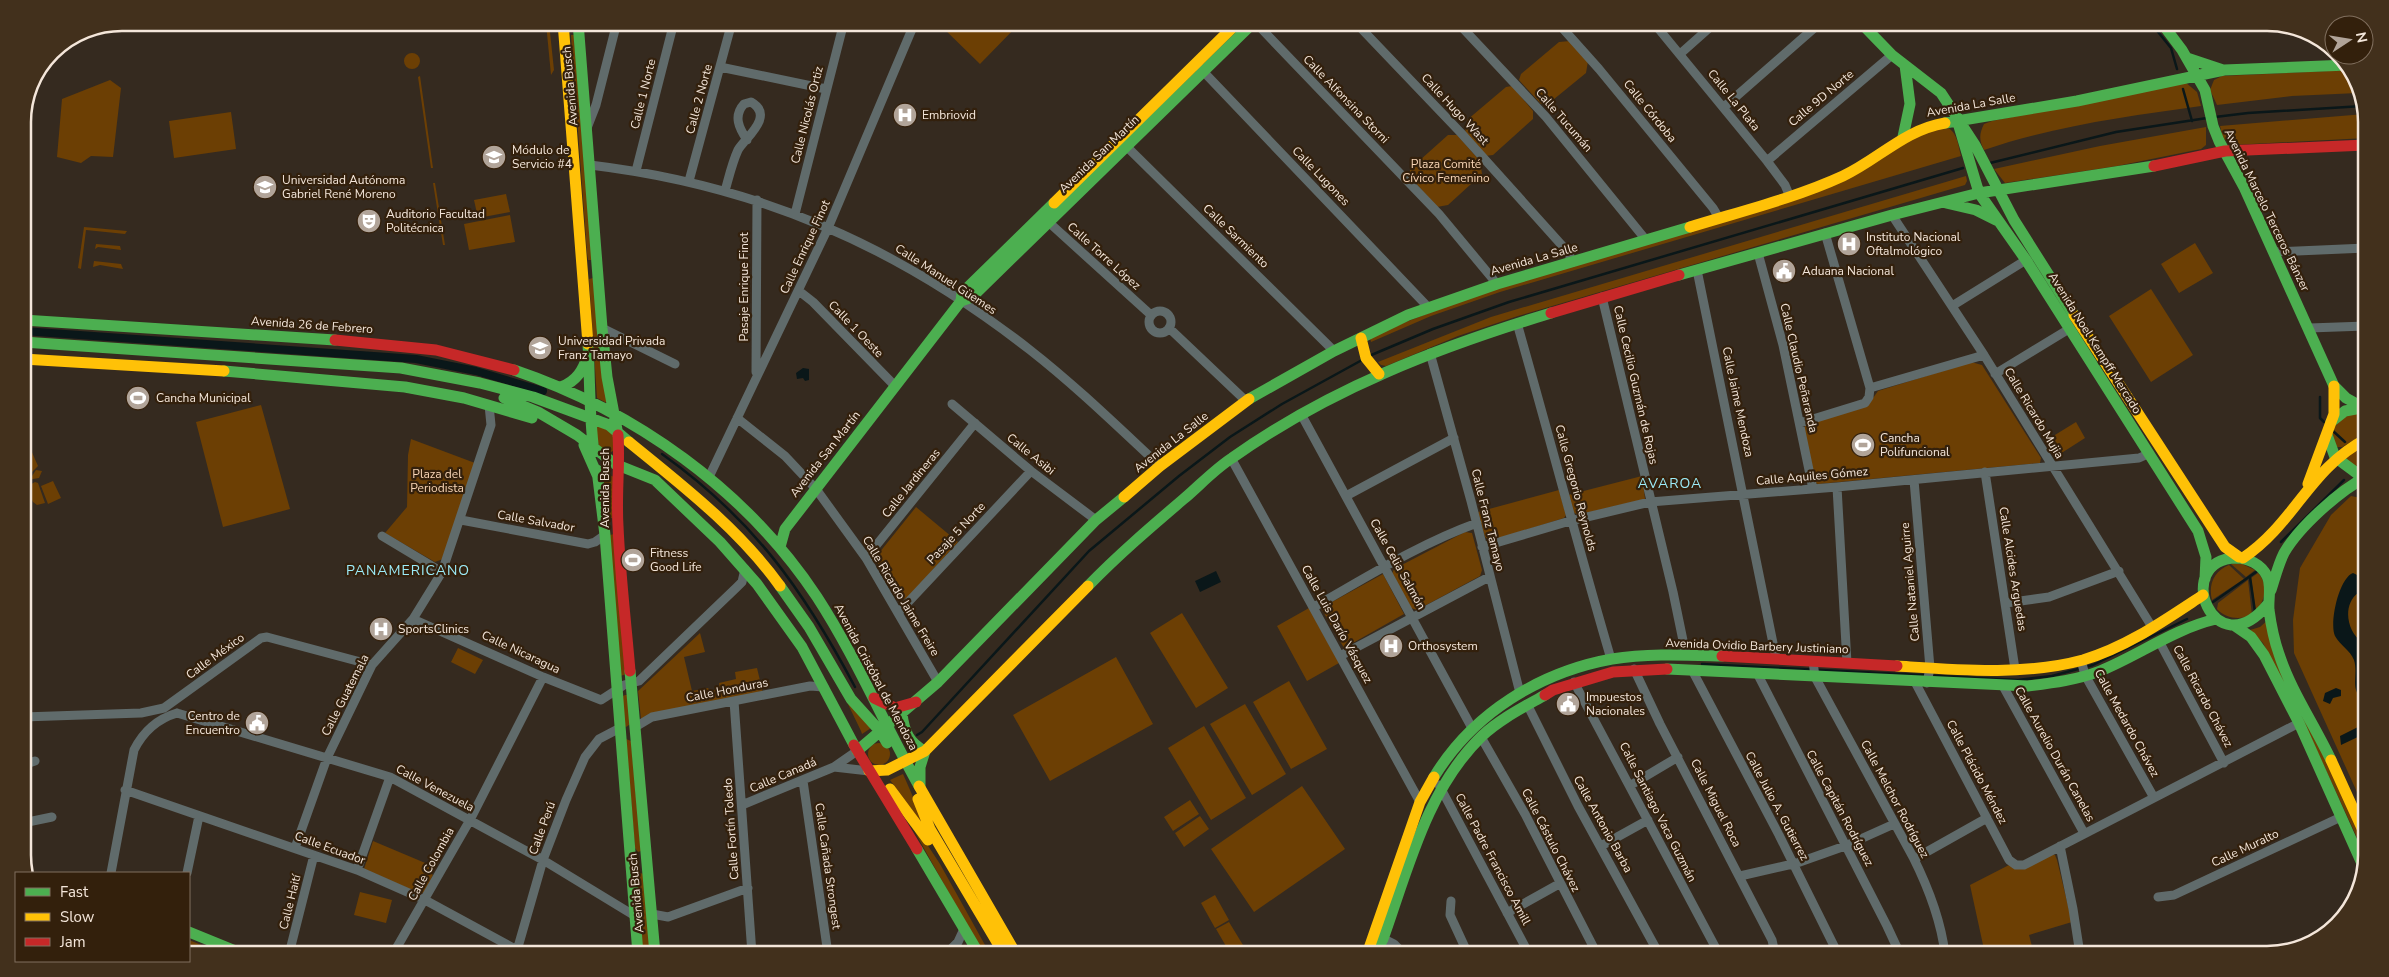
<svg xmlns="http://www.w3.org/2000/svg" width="2389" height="977" font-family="'Nunito Sans',sans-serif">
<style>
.green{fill:#6c3f04}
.water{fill:#0a1719}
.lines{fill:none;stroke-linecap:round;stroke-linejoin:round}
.stream{stroke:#0a1719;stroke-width:2.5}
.canal{stroke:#0a1719;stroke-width:8}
.street{stroke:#606b6b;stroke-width:9}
.fast{stroke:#4caf50;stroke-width:11}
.slow{stroke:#ffc107;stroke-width:11}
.jam{stroke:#c62828;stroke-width:11}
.labels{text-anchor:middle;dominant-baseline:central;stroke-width:4.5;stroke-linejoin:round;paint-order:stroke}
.street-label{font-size:12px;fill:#f4e6da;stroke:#33200c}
.poi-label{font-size:12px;fill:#f4e6da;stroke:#33200c;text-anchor:start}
.park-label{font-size:12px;fill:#f7d4b5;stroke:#33200c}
.neighbourhood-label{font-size:14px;letter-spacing:1px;fill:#9cecf9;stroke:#33200c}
.rim{fill:none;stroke:#f4e6da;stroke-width:2.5}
</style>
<rect width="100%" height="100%" fill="#352a1f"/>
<path class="green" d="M317,22H355V23L307,30V24Z
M546,23H549L554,70L551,75Z
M938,23H1020L980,64Z
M571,35H574L592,260H588L587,253Z
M1570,41L1588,61L1586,73L1548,104H1541L1519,80L1521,74L1559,42Z
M404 61a8 8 0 1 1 16 0a8 8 0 1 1-16 0Z
M2351,70L2358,93L2292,96L2217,105L2210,90L2214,80L2222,76Z
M420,76L433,168H431L418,77Z
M110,80L121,88L113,157L91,156L81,163L57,157L62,99Z
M2185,82L2197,92L2201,106C2129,116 2054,126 1984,150C1979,140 1979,134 1984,124L1992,121Z
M1512,86L1533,111V119L1493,155L1485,156L1465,133L1467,120L1506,87Z
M231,112L236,149L174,158L169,121Z
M2365,114L2366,138L2233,145L2223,138L2220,126Z
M1944,126C1957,130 1958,144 1961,156L1500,292L1431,316L1371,342L1370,338L1398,325L1492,289L1847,179L1916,135Z
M2206,127V145L2201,149L2117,166L2005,183L1994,169L2100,146Z
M1448,135H1457L1480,161L1482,174L1448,205L1437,207L1410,177V169Z
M1966,176L1967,181L1965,185L1518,316L1458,336L1386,366L1381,365L1378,362L1491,317Z
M433,183H435L445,245H443Z
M506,194L510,212L478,218L474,200Z
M510,215L515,242L469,250L464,224Z
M84,227L127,231L125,234L86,230L81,269L78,268Z
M2195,243L2213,273L2179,293L2161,264Z
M96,244L120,246L121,250L98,247L95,249Z
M94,261L121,264L123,269L100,265L93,267Z
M593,278L607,403L597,398L589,279Z
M2151,289L2193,355L2151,382L2109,316Z
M1971,362L1982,365L2041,458L2040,463L1818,484L1816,483L1804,428L1806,425L1868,405L1878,391Z
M261,405L290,509L223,527L196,422Z
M2354,412L2366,414V433L2342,447H2334L2331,432L2342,417Z
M2076,422L2085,438L2060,454L2050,438Z
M597,425L613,433L615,450L609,453L599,446L595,428Z
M411,439L475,463L443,559L435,562L385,533L407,507L408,455Z
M27,441L38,466L32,472L24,474L23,443Z
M2366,444V472H2359L2343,457Z
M36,470L42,471L39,478L27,480L26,476H32Z
M603,472L614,477L612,518H609Z
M1642,476L1645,499L1578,515L1573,512L1568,495Z
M53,481L61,498L48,504L41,486Z
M35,482L38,483L45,503L37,505L33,502L26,487Z
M1559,490L1566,515L1564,518L1490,541L1485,537L1478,512Z
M2351,496L2366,499V812L2294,653L2293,620L2300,568L2331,515Z
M916,507L958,542L908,597L902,600L897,597L875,558Z
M1465,532L1472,533L1482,570L1480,576L1417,610L1411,608L1392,574L1394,569Z
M614,534L627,674L620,676L610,535Z
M2231,564H2242L2255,570L2246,577Z
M2229,565L2244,579L2212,600C2208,585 2214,571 2229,565Z
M2258,573C2269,585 2265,600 2256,612L2251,578Z
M1383,574L1404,614L1344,648L1321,608Z
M2248,580L2252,615C2240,620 2226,619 2217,609L2218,603Z
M1309,608L1339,663L1307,681L1277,626Z
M1182,613L1228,688L1196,708L1150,633Z
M2268,620L2366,847V857L2306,727L2263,643L2250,630L2260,627Z
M700,633L705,652L684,657L692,691L708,688L710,691L720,689L719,683L736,679L735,672L757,668L763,693L641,719L638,691Z
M458,648L483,660L475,674L451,662Z
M1116,657L1153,724L1050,781L1013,715Z
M1289,681L1327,749L1291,769L1253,702Z
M625,695H628L632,723L626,727L623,725L621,697Z
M845,698L871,728L862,734L861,731Z
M1245,704L1286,774L1252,795L1210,724Z
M1204,726L1246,798L1211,820L1168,748Z
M626,739L631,741L641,851L638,852L635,848Z
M868 754a11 11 0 1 1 22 0a11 11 0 1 1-22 0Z
M903,774L928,831L890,780Z
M1302,786L1345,849L1254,912L1211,849Z
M1190,800L1199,814L1173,831L1164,817Z
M1200,816L1209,829L1184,847L1175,833Z
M911,820L940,864L990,954H983L916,834Z
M373,841L430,865L428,871L433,875L425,891L421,894L364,869Z
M2051,854L2055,855L2057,860L2072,922L2029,935L2034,954H1985L1970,885L2009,865Z
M640,873L644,874L652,954H642L636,879Z
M360,892L392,900L386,923L354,915Z
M1215,895L1229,920L1215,928L1201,903Z
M1229,922L1243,945L1230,953L1216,929Z
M189,940L224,954H225H189Z"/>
<path class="water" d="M803,368L809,369V380L805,381L803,378L797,379L796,373Z
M1216,571L1221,582L1200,592L1195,581Z
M2353,573C2374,581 2366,617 2366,635L2361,621L2364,599L2361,594L2358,593C2342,605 2347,632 2362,642L2366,640V666L2363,667L2361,671L2366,701C2348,692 2359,676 2354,660C2350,650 2340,645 2335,636C2329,623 2339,578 2353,573Z
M2336,688L2341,690V696L2333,698L2330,704L2323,701L2325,693Z
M2358,727L2362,735L2341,745L2340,736Z"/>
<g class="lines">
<path class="stream" d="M2150,22L2171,48L2177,69
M2183,89L2192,121
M2215,117L2248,113L2363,106
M1990,163L2116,132L2207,118
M1369,356L1433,329L1509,302L1963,168
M2320,397V418L2324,422
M2333,431L2345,442
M662,454C753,519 803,589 855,687
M2358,466L2366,459
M2281,542L2344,480
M2250,577L2255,612
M2213,602L2256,572
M1702,664L2018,680L2052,676L2093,665L2187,619
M917,735L922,732L1089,551L1179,476L1230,437L1282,404L1362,360"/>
<path class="canal" d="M23,331L416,359L476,371L543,391"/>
<path class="street" d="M1255,22L1439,214L1497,284
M1355,22L1461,133L1567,251L1573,262
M1457,22L1546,117L1646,240
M1557,22L1599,69L1713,208L1719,218
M1653,22L1767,161L1785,185L1790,197
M1680,54L1716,22
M720,67L826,89
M1199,67L1428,307
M1724,107L1821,22
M587,128L596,105L617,22
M1122,142L1334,351
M1767,161L1892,55
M590,165C758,185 897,246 1030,350C1076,386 1118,427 1160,466
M636,171L674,22
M689,181L732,22
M725,191C729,177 732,163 738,150C744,139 776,116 751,102L744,104C733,116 739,128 747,140
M795,214L844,22
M1892,215L1984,355L2152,627
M1044,218L1151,315
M1825,233L1870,388
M2273,252L2366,248
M1758,253L1783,345L1813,489
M1697,270L1776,658
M799,291L813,302L895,386
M1602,297L1673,592L1686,655
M1952,306L2026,260
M1149 322a11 11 0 1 1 22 0a11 11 0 1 1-22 0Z
M1517,323C1549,435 1578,547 1611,659
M602,328L675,364
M1169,328L1246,401
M2309,328L2366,326
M1430,353L1471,501L1520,693
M756,372L757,200
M1995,374L2069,329
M952,404L1031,471L1096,520
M1301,414L1472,728
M737,418L785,456L816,489L866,558L938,682
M1800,423L1865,403L1869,397L1870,388L1984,355
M1231,458L1420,802
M1985,472L2015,669
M709,477L828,228L915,22
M1914,480L1930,668L1927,683
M1837,487L1847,663
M1346,496L1454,438
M461,520L588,544L595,542L605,535
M382,536L442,572
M1482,547L1570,521L1650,502L1837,487L2139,458L2148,454
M866,558L975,423
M2006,603L2049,597L2119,571
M1314,607C1367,577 1419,544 1477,523
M899,612L1031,471
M413,619L543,677L601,700L624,685L639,681L737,587L742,582L745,569
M2159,641L2224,763
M1340,656L1489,577
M2081,660L2085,675L2153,796
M1813,661L1815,677L1913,857C1928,887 1941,921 1945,954
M1634,669L1660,724L1772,940L1774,949L1768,954
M1692,670L1779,835L1838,954
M1757,673L1887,926L1900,954
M1574,682L1719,954
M1915,682L2009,860L2016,865H2024L2299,723
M2003,686L2084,833
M734,701L752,954
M1527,704L1578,806L1659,954
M177,713L390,777L543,860L635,916
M23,717L141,713L164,708L261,638L267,637L372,665
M637,726L652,717L810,686L824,687
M1481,737L1525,814L1597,954
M23,765L35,761
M834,767L869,771
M803,781L828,954
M1439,785L1529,954
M1631,785L1678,757
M125,790L357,870L425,900L517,950
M742,805L834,767L857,751
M23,823L52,817
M1601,846L1648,820
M2060,846L2073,909L2080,954
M295,848L327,758L372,665L413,619L442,572L491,425L489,405
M1914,859L1987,818
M357,870L390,777
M111,873L134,750C143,732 157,719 177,713
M187,873L199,816
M1740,876L1797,863L1845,846L1894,824
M2158,897L2174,895L2341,817
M1451,901L1450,915L1468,954
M1507,913L1559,884
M652,914L668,917L748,888
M1378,936L1394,944L1404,954
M2305,943L2328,930
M1373,945L1392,954
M948,952L958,942L964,929
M289,954L314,855
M393,954L470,820L543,677
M516,954L543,860L566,800L585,757L599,739L620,728
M937,954L963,951L978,953"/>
<path class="fast" d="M578,22L602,328L607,377L618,435
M1860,22L1892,55L1941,93L1975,145L2014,220L2074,315
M2161,22L2182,50L2205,90L2213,126L2219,141L2244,187L2334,386L2346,398L2366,409
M2187,58L2223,70
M1945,123L2077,101L2224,70L2348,65
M1958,123L1979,193L2026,260L2198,531L2206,557L2205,579
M1903,137L1910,104L1905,65
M1946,203L1976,210L1996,220
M1679,275L1892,215L1979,193L2154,166
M961,301L972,297L1254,22
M23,320L335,340
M23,342L401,368L480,383L533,397L609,425L629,442
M588,344C590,380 589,416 594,452
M514,370C635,411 746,490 817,597C856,657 884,724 919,786
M224,371L405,387L464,398L532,418
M561,387C577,381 583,370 588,355
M504,398L538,412L577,435L615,464L655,480L720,542L757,584L802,647L854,745
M1249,399L1334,351L1408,315L1497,284L1690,227
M2331,422L2345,411L2361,408
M2327,435L2335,457L2366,480
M584,445L599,479
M597,470L605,535L638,954
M780,547L785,529L961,301L962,293L1054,203
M780,586L809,627L851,699L880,731L887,743
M1088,586C1119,554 1152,526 1186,497C1201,484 1215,469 1232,458C1329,389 1439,347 1551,313
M2271,590C2275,578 2278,565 2284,553C2299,527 2339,491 2366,477
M2268,604C2214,670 2171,560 2236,558C2248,558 2261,564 2267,576C2272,586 2268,599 2269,610C2271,625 2274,640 2279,654C2291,691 2314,724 2331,760
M2235,626L2251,637L2264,655L2299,723L2364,868
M1667,669L2028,686C2052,683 2077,680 2100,671C2139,655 2174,629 2216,619
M630,671L655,954
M902,714C904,731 909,743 925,751
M857,751L938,682L1096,520L1124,497
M1434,777C1473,713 1540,672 1612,659C1648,653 1686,655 1722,656
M920,787V767L925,751
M917,849L979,954
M189,932L243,954
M1366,954L1378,948L1383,939C1408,869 1427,789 1482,736C1500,719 1524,707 1545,695"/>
<path class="slow" d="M563,22L588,344
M1054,203L1238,22
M1690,227C1742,211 1795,198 1843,176C1879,159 1904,130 1945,123
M2074,315L2225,547L2239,557
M1361,338L1366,358L1379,374
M23,359L224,371
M629,442C683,486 739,529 780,586
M2308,484L2334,414V386
M1124,497L1160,466L1249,399
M2243,558C2295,523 2309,469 2366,439
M1897,666C1958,670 2024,676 2083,660C2127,647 2165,620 2203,595
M2331,760L2366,837
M869,771L887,770L925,751L1088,586
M919,786L1016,954
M890,789L928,840
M918,799L930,829L1004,954
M1367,954L1420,802L1434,777"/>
<path class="jam" d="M2154,166L2225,151L2366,145
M1551,313L1679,275
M335,340L436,350L514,370
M618,435C620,465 616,495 618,526C620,574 626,623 630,671
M1722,656L1897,666
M1545,695L1553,690L1613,672L1667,669
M874,698L895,708L916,702
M854,745L917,849"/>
</g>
<defs>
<g id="hospital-disc" transform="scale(1.25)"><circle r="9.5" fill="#b1a499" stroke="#33200c"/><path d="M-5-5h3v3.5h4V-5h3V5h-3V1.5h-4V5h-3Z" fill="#fff"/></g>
<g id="university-disc" transform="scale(1.25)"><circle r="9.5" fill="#b1a499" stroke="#33200c"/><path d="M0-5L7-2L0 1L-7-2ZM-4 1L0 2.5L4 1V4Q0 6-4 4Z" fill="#fff"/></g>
<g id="theatre-disc" transform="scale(1.25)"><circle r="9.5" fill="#b1a499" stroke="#33200c"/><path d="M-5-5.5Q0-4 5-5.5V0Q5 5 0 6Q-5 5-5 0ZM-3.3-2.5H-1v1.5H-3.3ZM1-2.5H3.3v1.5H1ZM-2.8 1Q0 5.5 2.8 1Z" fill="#fff"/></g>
<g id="civic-disc" transform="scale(1.25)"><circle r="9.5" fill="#b1a499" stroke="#33200c"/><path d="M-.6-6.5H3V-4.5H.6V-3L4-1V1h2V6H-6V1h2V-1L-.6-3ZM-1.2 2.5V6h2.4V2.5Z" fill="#fff"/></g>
<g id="stadium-disc" transform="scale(1.25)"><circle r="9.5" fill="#b1a499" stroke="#33200c"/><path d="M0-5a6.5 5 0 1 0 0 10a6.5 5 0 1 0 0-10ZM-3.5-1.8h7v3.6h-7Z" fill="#fff"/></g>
</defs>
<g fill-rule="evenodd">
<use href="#hospital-disc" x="905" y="115"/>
<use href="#university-disc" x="494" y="157"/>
<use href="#university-disc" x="265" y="187"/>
<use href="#theatre-disc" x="369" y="221"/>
<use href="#hospital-disc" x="1849" y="244"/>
<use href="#civic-disc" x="1784" y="271"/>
<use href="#university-disc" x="540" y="348"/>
<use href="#stadium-disc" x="138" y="398"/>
<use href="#stadium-disc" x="1863" y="445"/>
<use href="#stadium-disc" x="633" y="560"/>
<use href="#hospital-disc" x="381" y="629"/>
<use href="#hospital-disc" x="1391" y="646"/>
<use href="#civic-disc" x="1568" y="704"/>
<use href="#civic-disc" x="257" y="723"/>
</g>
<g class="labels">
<g class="street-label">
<text transform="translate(570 86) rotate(-95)">Avenida Busch</text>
<text transform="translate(643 94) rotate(-76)">Calle 1 Norte</text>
<text transform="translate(1821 98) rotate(-40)">Calle 9D Norte</text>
<text transform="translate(699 99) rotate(-75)">Calle 2 Norte</text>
<text transform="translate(1346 99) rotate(46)">Calle Alfonsina Storni</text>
<text transform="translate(1734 100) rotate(51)">Calle La Plata</text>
<text transform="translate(1971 105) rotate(-10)">Avenida La Salle</text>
<text transform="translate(1455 109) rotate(47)">Calle Hugo Wast</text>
<text transform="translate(1650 111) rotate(51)">Calle Córdoba</text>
<text transform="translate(807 115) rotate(-76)">Calle Nicolás Ortiz</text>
<text transform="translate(1564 120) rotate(49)">Calle Tucumán</text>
<text transform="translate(1099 154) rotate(-44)">Avenida San Martín</text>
<text transform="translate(1321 176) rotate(46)">Calle Lugones</text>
<text transform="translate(2267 210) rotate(64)">Avenida Marcelo Terceros Bánzer</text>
<text transform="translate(1236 236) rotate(44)">Calle Sarmiento</text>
<text transform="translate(805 247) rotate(-65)">Calle Enrique Finot</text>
<text transform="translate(1104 256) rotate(42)">Calle Torre López</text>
<text transform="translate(1534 259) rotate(-16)">Avenida La Salle</text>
<text transform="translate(946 279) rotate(33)">Calle Manuel Güemes</text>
<text transform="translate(744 287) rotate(-90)">Pasaje Enrique Finot</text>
<text transform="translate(312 325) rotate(4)">Avenida 26 de Febrero</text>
<text transform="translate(856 329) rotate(46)">Calle 1 Oeste</text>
<text transform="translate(2095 343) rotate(58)">Avenida Noel Kempff Mercado</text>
<text transform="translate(1799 368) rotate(77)">Calle Claudio Peñaranda</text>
<text transform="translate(1636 385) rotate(77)">Calle Cecilio Guzmán de Rojas</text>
<text transform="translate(1738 402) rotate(78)">Calle Jaime Mendoza</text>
<text transform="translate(2034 413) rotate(59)">Calle Ricardo Mujia</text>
<text transform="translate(1171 442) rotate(-38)">Avenida La Salle</text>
<text transform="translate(825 454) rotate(-52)">Avenida San Martín</text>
<text transform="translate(1031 454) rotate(39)">Calle Asibi</text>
<text transform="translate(1812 476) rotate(-5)">Calle Aquiles Gómez</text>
<text transform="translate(911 483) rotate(-51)">Calle Jardineras</text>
<text transform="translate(605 488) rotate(-90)">Avenida Busch</text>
<text transform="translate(1576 488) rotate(75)">Calle Gregorio Reynolds</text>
<text transform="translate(1488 520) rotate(76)">Calle Franz Tamayo</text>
<text transform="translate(536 521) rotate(10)">Calle Salvador</text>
<text transform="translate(956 533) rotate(-47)">Pasaje 5 Norte</text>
<text transform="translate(1398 564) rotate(61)">Calle Celia Salmón</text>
<text transform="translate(2013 569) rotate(81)">Calle Alcides Arguedas</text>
<text transform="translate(1910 582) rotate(-95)">Calle Nataniel Aguirre</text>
<text transform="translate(901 596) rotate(59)">Calle Ricardo Jaime Freire</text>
<text transform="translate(1337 624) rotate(61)">Calle Luis Darío Vásquez</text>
<text transform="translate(1757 646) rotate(2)">Avenida Ovidio Barbery Justiniano</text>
<text transform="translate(521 652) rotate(25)">Calle Nicaragua</text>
<text transform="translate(215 656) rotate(-36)">Calle México</text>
<text transform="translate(876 677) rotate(62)">Avenida Cristóbal de Mendoza</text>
<text transform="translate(727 690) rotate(-11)">Calle Honduras</text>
<text transform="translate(345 695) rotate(-63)">Calle Guatemala</text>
<text transform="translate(2203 696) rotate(62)">Calle Ricardo Chávez</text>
<text transform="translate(2127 723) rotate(61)">Calle Medardo Chávez</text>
<text transform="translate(2055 754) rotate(61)">Calle Aurelio Durán Canelas</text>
<text transform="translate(1977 772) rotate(62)">Calle Plácido Méndez</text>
<text transform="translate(783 775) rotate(-23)">Calle Canadá</text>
<text transform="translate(435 788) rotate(28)">Calle Venezuela</text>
<text transform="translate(1895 799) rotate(62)">Calle Melchor Rodríguez</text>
<text transform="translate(1716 803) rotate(63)">Calle Miguel Roca</text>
<text transform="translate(1777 806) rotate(62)">Calle Julio A. Gutierrez</text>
<text transform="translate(1840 808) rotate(62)">Calle Capitán Rodríguez</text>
<text transform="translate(1658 812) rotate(63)">Calle Santiago Vaca Guzmán</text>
<text transform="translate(1603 824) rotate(61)">Calle Antonio Barba</text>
<text transform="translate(542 828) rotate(-70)">Calle Perú</text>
<text transform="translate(731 829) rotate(-94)">Calle Fortín Toledo</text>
<text transform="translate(1551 840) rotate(63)">Calle Cástulo Chávez</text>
<text transform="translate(330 848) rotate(20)">Calle Ecuador</text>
<text transform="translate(2245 848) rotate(-25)">Calle Muralto</text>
<text transform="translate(1493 859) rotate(62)">Calle Padre Francisco Amill</text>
<text transform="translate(431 864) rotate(-61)">Calle Colombia</text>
<text transform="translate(828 866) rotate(82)">Calle Cañada Strongest</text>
<text transform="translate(636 893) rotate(-95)">Avenida Busch</text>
<text transform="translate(290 902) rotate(-76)">Calle Haití</text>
</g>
<g class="poi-label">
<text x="922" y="115">Embriovid</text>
<text x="512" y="150">Módulo de<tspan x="512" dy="14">Servicio #4</tspan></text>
<text x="282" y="180">Universidad Autónoma<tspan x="282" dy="14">Gabriel René Moreno</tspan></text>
<text x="386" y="214">Auditorio Facultad<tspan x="386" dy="14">Politécnica</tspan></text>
<text x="1866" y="237">Instituto Nacional<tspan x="1866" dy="14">Oftalmológico</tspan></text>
<text x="1802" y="271">Aduana Nacional</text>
<text x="558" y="341">Universidad Privada<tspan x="558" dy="14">Franz Tamayo</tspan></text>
<text x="156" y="398">Cancha Municipal</text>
<text x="1880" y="438">Cancha<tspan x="1880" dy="14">Polifuncional</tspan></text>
<text x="650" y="553">Fitness<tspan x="650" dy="14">Good Life</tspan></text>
<text x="398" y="629">SportsClinics</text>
<text x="1408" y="646">Orthosystem</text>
<text x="1586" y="697">Impuestos<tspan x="1586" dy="14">Nacionales</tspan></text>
<text x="240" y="716" text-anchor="end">Centro de<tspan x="240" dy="14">Encuentro</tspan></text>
</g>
<g class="park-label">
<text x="1446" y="164">Plaza Comité<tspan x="1446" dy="14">Cívico Femenino</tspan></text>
<text x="437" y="474">Plaza del<tspan x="437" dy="14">Periodista</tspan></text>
</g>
<g class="neighbourhood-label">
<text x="1670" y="483">AVAROA</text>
<text x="408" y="570">PANAMERICANO</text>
</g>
</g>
<path d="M0 0H2389V977H0ZM122 31H2267A91 91 0 0 1 2358 122V855A91 91 0 0 1 2267 946H122A91 91 0 0 1 31 855V122A91 91 0 0 1 122 31Z" fill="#42301c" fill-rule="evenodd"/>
<path class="rim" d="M122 31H2267A91 91 0 0 1 2358 122V855A91 91 0 0 1 2267 946H122A91 91 0 0 1 31 855V122A91 91 0 0 1 122 31Z"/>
<rect x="15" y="872" width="175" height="90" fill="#33200c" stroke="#806f5e"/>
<rect x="25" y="888" width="25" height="8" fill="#4caf50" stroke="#806f5e"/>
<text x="60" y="897" font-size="15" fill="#f4e6da">Fast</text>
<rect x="25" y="913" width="25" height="8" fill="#ffc107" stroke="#806f5e"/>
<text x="60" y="922" font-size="15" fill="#f4e6da">Slow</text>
<rect x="25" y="938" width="25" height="8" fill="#c62828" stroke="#806f5e"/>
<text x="60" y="947" font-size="15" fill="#f4e6da">Jam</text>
<g transform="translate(2349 40) rotate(78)"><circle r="24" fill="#33200c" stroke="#806f5e"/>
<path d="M0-4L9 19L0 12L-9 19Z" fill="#b1a499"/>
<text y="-8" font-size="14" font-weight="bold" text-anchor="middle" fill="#f4e6da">N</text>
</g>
</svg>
